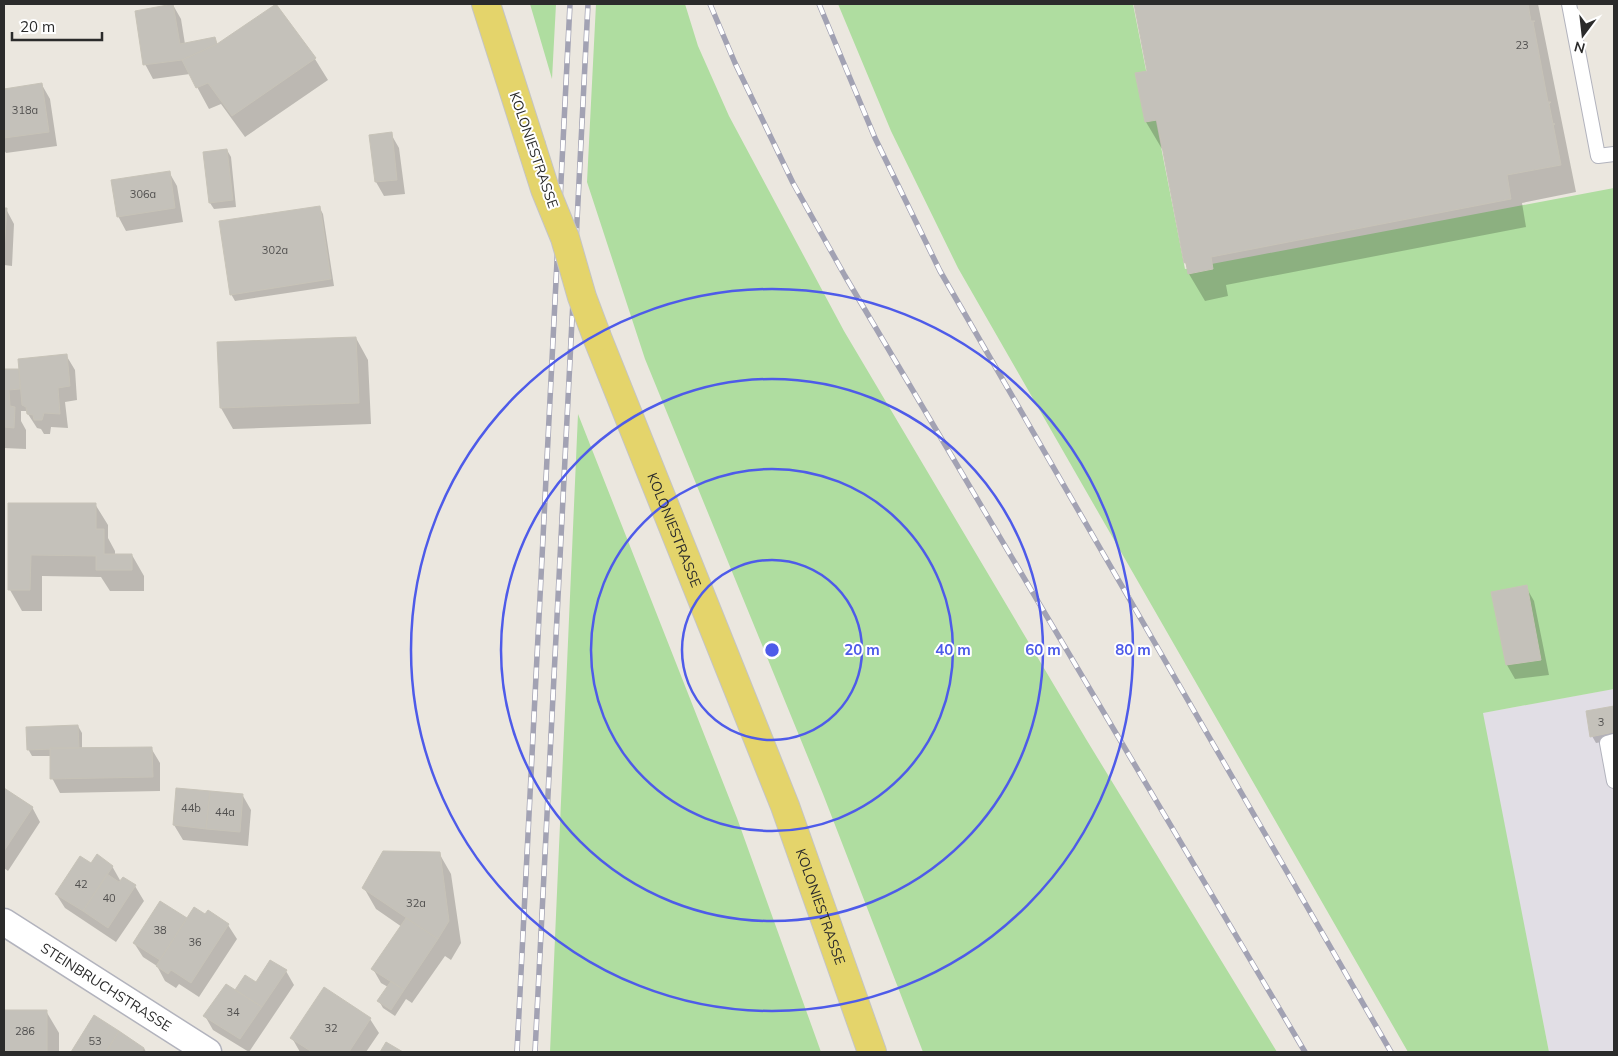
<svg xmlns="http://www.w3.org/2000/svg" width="1618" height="1056" font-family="Mulish,sans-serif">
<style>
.industrial{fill:#e1dee5}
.green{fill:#afdda0}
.shadow{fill:#0003}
.building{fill:#c4c1ba;stroke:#c7c3b8}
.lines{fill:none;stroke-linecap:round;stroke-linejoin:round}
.lane-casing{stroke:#b2b3bd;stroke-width:16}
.street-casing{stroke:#b2b3bd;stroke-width:29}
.primary-casing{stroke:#c4c4c4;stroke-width:30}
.lane{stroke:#fff;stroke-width:14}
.street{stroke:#fff;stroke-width:26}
.primary{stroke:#e4d46b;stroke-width:28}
.rail-casing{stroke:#a2a2b3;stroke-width:5.5}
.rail{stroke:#fff;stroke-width:4;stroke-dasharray:11;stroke-linecap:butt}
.primary-bridge-casing{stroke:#c4c4c4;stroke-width:30;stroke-linecap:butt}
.primary-bridge{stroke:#e4d46b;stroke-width:28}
.ring{fill:none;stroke:#4e5be9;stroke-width:2.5}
.labels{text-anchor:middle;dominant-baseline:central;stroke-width:4;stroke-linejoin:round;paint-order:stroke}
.number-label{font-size:11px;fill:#51504f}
.street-label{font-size:14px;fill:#2b2b2b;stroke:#fff}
.centre{fill:#4e5be9;stroke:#fff;stroke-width:2.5}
.ring-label{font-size:15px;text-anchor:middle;font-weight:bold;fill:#4e5be9;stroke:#fff;stroke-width:4;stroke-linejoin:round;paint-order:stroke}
</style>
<rect width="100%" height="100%" fill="#ebe7df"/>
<path class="industrial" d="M1614,689V1052H1549L1482,713Z"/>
<path class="green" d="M530,4H556L552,79Z
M596,4H685L698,46L729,116L844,331L1086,739L1277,1052H923L823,794L645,359L587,182Z
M838,4H1133L1185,269L1614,188V689L1483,713L1549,1052H1408L958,268L891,131Z
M578,414L737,818L821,1052H550Z"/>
<path class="shadow" d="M1135,4H1538L1576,192L1522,203L1526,227L1226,285L1228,296L1205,301L1189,274L1185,262L1163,149H1162L1146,122L1149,72Z
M173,5L181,19L185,44L214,39L218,45L276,6L315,59L328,80L245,137L221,104L209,109L190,74L153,79L145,64Z
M42,85L50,99L57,146L6,153L4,150V90Z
M391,134L399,148L405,194L384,196L376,182L370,136Z
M227,150L231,157L236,207L214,209L210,203Z
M169,172L177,186L183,222L126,231L118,216Z
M319,207L323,214L334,286L235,301L231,294Z
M4,209H6L14,224L12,266L4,265Z
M356,338L368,360L371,424L233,429L221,408Z
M66,355L75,370L77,400L65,402L68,428L51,427L50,434H44L41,429L37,428L26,411H21V421L26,430V449L4,448V370L20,371Z
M10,504H95L108,525V538L115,551V555H132L144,576V591H110L101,577L42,576V611H22L10,590Z
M1526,587L1534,601L1549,675L1515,679L1507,665Z
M1614,707V740L1596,743L1592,736L1587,712Z
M78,726L82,733V749L151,748L160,763V791L60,793L52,778L51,756H32L28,749Z
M4,790L32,807L40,822L8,871L4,868Z
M177,790L243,796L251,810L248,846L183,840L174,825Z
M439,853L451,874L461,943L451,960L445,956L412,1003L406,999L395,1016L383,1008L379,1001L388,987L381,983L373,969L402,927L376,909L364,888Z
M92,865L112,866L121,882L124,878L135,886L144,901L116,942L65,908L56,894Z
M188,920L228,925L237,939L199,997L179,984L176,988L165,981L157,966L143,957L134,943Z
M286,971L294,985L249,1052L213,1030L205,1016L236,992Z
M46,1011L59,1033V1052H4V1012Z
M370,1019L379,1033L366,1052H300L292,1038Z
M144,1048L146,1052H72Z"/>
<path class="building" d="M173,4L180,44L215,37L217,44L182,60L143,65L135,11Z
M276,4L316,58L232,116L208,83L196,88L182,60L217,44Z
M1134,4H1528L1531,21H1535L1533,22L1548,102H1551L1549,104L1553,124H1555H1553L1561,165L1507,175L1511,199L1211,257L1213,269L1188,274L1186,262L1184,263L1157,120L1145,122L1135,73L1147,71Z
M42,83L49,132L4,138V89Z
M392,132L397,180L375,182L369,135Z
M227,149L233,200L209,203L203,152Z
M170,171L175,208L117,217L111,180Z
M320,206L331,279L230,295L219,221Z
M4,208H7L4,252Z
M356,337L359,403L220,408L217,342Z
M67,354L70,386L58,388L60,414L44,413L42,420H34L33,415L27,414L26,407L22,405L18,359Z
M4,369H19L20,389L9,390L10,406L15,407L14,428L4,427Z
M8,503H96V529H104V554H132V570H96V556L31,555L30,590H8Z
M1527,585L1541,660L1506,665L1491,592Z
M1614,706V732L1590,737L1586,711Z
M78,725L79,748L27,750L26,727Z
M152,747L153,777L50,779V748Z
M4,788L33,807L4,851Z
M176,788L210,791L206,829L173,825Z
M210,791L243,794L240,832L206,829Z
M383,851L440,852L449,921L438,939L362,888Z
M97,854L113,866L83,911L55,894L80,856L91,863Z
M107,874L119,882L123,877L136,885L108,928L83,911Z
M160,901L187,918L160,960L133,943Z
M194,907L205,914L208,910L229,924L191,983L171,970L168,974L156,966Z
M406,918L438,939L404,990L371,969Z
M270,960L287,970L262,1007L235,990L245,975L256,982Z
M391,981L404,990L391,1010L377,1001Z
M226,984L262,1007L240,1039L203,1016Z
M324,987L371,1018L349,1052H312L290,1038Z
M4,1010H47V1052H4Z
M94,1015L119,1031L106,1052H71Z
M119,1031L144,1048L141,1052H106Z
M386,1042L403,1052H380Z"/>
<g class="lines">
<g class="lane-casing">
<path id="lane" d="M1569,4L1598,156L1614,154
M1614,741L1607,743L1614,781"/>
</g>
<g class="street-casing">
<g id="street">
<path id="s1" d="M4,922L208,1052"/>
</g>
</g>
<g class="primary-casing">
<g id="primary">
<path d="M486,4L531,145"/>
<path id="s2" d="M597,337L785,806L872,1052"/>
</g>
</g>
<use href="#lane" class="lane"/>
<use href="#street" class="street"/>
<use href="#primary" class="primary"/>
<g class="rail-casing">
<path id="rail" d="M710,4L735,63L793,183L845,276L1305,1052
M819,4L875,138L940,271L1391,1052
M517,1052L570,4
M535,1052L588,4"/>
</g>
<use href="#rail" class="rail"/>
<g class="primary-bridge-casing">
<path id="primary-bridge" d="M531,145L545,189L565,238L582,297L597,337"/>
</g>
<use href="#primary-bridge" class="primary-bridge"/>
</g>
<g class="ring">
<circle cx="772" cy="650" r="90"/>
<circle cx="772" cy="650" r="181"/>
<circle cx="772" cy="650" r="271"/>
<circle cx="772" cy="650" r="361"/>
</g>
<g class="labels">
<g class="number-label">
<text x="1522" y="45">23</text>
<text x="25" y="110">318a</text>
<text x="143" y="194">306a</text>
<text x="275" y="250">302a</text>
<text x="1601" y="722">3</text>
<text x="191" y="808">44b</text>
<text x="225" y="812">44a</text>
<text x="81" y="884">42</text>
<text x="109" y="898">40</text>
<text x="416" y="903">32a</text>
<text x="160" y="930">38</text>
<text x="195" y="942">36</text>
<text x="233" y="1012">34</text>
<text x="331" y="1028">32</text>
<text x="25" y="1031">286</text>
<text x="95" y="1041">53</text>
</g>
<g class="street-label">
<text transform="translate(534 150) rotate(71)">KOLONIESTRASSE</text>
<text stroke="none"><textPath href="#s2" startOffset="208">KOLONIESTRASSE</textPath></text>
<text stroke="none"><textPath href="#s2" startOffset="612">KOLONIESTRASSE</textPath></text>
<text stroke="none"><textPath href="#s1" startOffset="121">STEINBRUCHSTRASSE</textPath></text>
</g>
</g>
<circle cx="772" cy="650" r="8" class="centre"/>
<g class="ring-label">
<text x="862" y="655">20 m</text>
<text x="953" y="655">40 m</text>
<text x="1043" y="655">60 m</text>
<text x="1133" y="655">80 m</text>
</g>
<rect width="1618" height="1056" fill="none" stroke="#2b2b2b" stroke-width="10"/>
<g transform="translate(1583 35) rotate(195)" stroke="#ffffff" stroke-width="4" paint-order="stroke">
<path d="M0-4L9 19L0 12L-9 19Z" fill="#2b2b2b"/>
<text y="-8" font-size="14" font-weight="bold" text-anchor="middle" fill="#2b2b2b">N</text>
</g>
<path d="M12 32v8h90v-8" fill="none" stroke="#2b2b2b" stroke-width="2.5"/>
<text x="20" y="32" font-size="15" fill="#2b2b2b" stroke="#ffffff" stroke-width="4" paint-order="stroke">20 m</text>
</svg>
